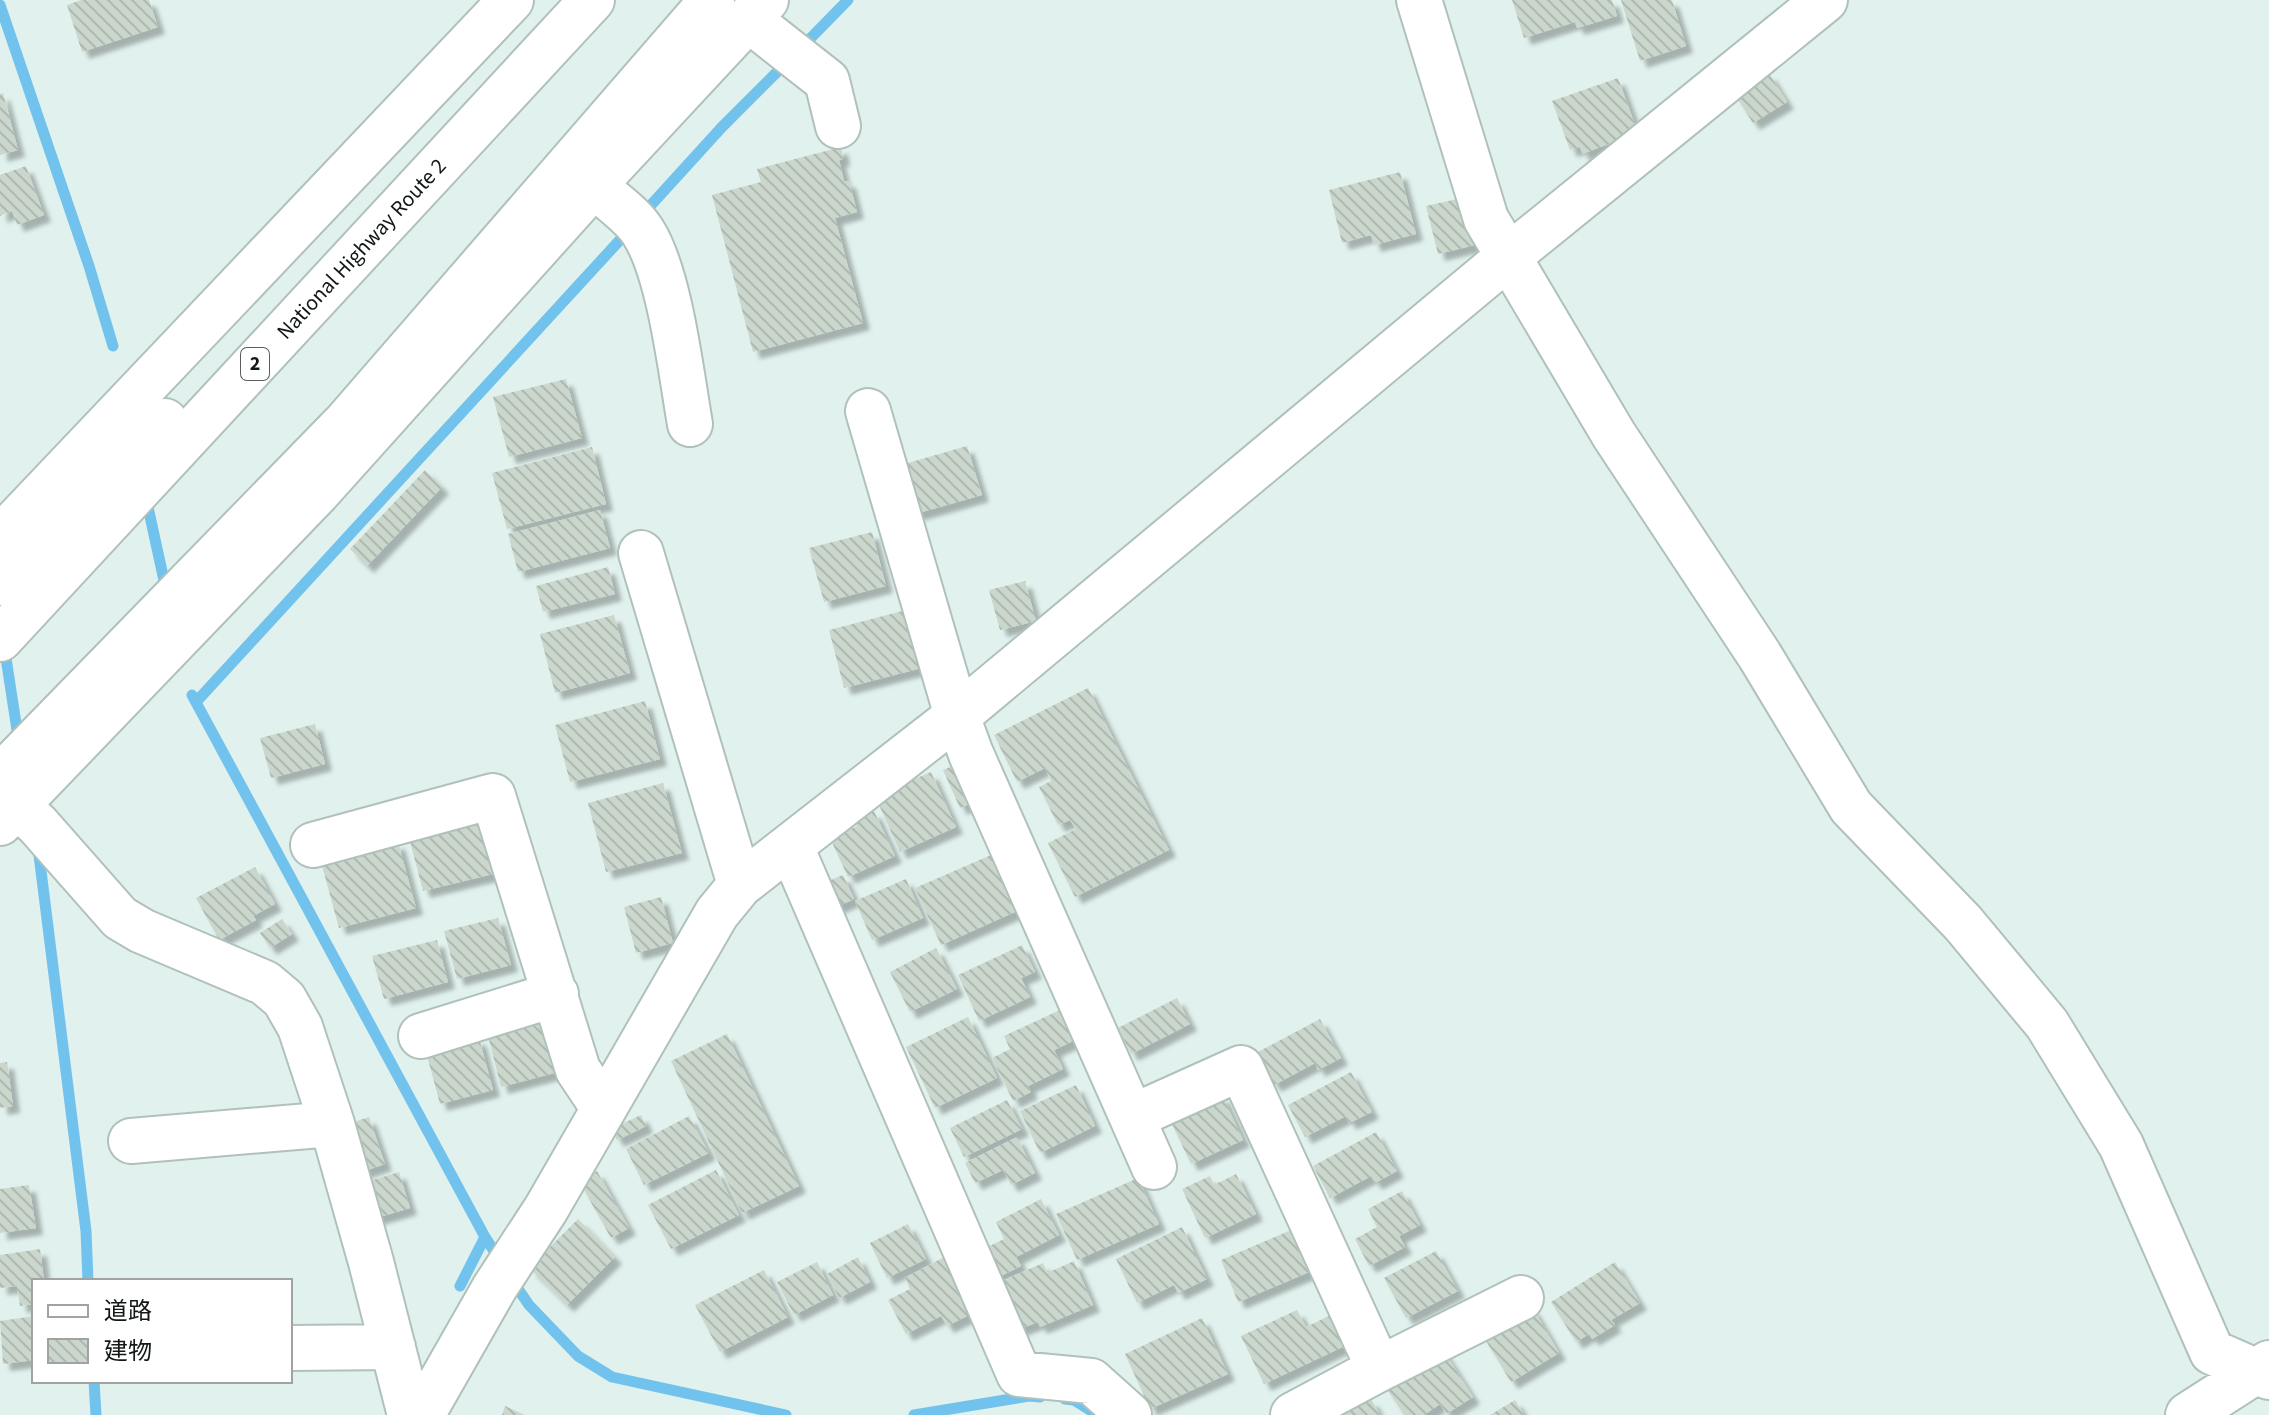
<svg xmlns="http://www.w3.org/2000/svg" width="2269" height="1415" font-family="'Source Sans 3','Noto Sans JP',sans-serif">
<style>
.lines{fill:none;stroke-linecap:round;stroke-linejoin:round}
.stream{stroke:#72c2ee;stroke-width:11}
.building{fill:url(#building-back-hatch);filter:url(#shadow)}
.minor-casing{stroke:#b0c1bc;stroke-width:48}
.highway-casing{stroke:#b0c1bc;stroke-width:48}
.minor{stroke:#fff;stroke-width:44}
.highway{stroke:#fff;stroke-width:44}
.labels{text-anchor:middle;dominant-baseline:central;stroke-width:6;stroke-linejoin:round;paint-order:stroke}
.shield{fill:#fff;stroke:#595d5c;stroke-width:2}
.shield-label{font-size:20px;font-weight:bold;fill:#121816}
.street-label{font-size:22px;fill:#121816;stroke:#fff}
</style>
<defs>
<pattern id="building-back-hatch" width="6" height="6" patternUnits="userSpaceOnUse" patternTransform="scale(2)"><rect width="6" height="6" fill="#cbd7cd"/><path d="M-1 5l2 2M0 0l6 6M5-1l2 2" fill="none" stroke="#adb8af"/></pattern>
<filter id="shadow"><feDropShadow dx="7" dy="7" stdDeviation="2" flood-color="#0004"/></filter>
</defs>
<rect width="100%" height="100%" fill="#e1f2ee"/>
<g class="lines">
<path class="stream" d="M0,5L89,266L113,346
M801,48L848,0
M641,216L722,127L789,60
M146,498L165,585
M4,645L19,743
M192,695L485,1237L501,1262
M196,702L630,229
M39,855L86,1231L88,1281
M512,1280L529,1305L578,1356L612,1377L786,1415
M460,1286L485,1237
M94,1381L96,1415
M1065,1399L1074,1400L1098,1415
M914,1415L1029,1396L1040,1397"/>
</g>
<path class="building" d="M81,0H149L158,27L82,52L67,5Z
M1512,0H1612L1617,16L1577,28L1575,22L1524,38Z
M1621,0H1672L1686,46L1640,61Z
M1769,73L1787,102L1753,123L1735,95Z
M1618,78L1638,133L1582,154L1580,147L1570,150L1552,101Z
M3,93L18,150L0,155V94Z
M841,147L843,159L839,160L844,181H849L857,212L835,218L863,323L753,352L712,195L761,182L757,169Z
M26,166L44,215L17,225L12,211L0,216V175Z
M1400,172L1416,234L1374,245L1371,235L1342,243L1329,190Z
M1457,199L1461,213L1474,210L1483,243L1438,254L1426,206Z
M566,379L582,438L509,457L493,397Z
M967,446L982,495L915,514L901,465Z
M592,447L606,504L507,529L492,473Z
M425,470L442,487L367,566L350,549Z
M600,510L610,548L518,572L508,534Z
M872,532L886,586L824,602L809,548Z
M608,567L615,594L543,612L536,586Z
M1025,581L1036,621L1000,630L989,590Z
M918,607L933,665L844,688L829,630Z
M614,615L630,673L555,693L540,634Z
M1088,688L1169,850L1075,897L1048,843L1076,829L1070,820L1058,825L1039,787L1051,781L1045,768L1017,782L994,735Z
M645,701L660,759L570,782L555,725Z
M315,724L325,764L271,778L260,738Z
M964,761L982,799L960,808L943,770Z
M931,772L956,827L900,852L875,796Z
M663,783L682,853L606,872L588,803Z
M874,811L895,856L848,877L830,838L857,826L854,820Z
M479,820L493,874L423,891L409,838Z
M398,842L416,908L339,928L321,862Z
M991,855L1017,911L941,945L915,888Z
M255,867L275,904L253,916L256,920L219,940L196,898Z
M843,875L854,899L832,909L821,884Z
M906,879L923,918L872,940L855,901Z
M661,897L673,943L636,953L624,907Z
M498,918L511,965L457,979L444,931Z
M282,919L292,934L270,948L260,933Z
M437,940L448,982L384,999L372,956Z
M1022,945L1035,972L1021,978L1030,997L979,1021L958,975Z
M936,948L957,989L910,1012L890,972Z
M1177,998L1190,1024L1131,1054L1118,1028Z
M1060,1010L1075,1040L1054,1050L1063,1069L1028,1086L1031,1092L1013,1101L992,1058L1010,1049L1004,1036Z
M968,1017L997,1078L935,1108L906,1047Z
M1320,1019L1341,1058L1318,1070L1315,1063L1274,1085L1256,1053Z
M541,1022L554,1073L501,1087L488,1036Z
M727,1034L799,1186L742,1213L671,1061Z
M479,1038L493,1090L440,1104L426,1052Z
M7,1062L13,1106L0,1108V1063Z
M1351,1072L1372,1112L1349,1123L1346,1116L1305,1137L1288,1105Z
M1076,1085L1095,1126L1040,1153L1020,1111Z
M1222,1095L1243,1140L1191,1164L1170,1120Z
M1007,1100L1022,1129L964,1157L950,1128Z
M641,1115L646,1126L617,1140L611,1129Z
M689,1116L709,1153L644,1185L626,1149Z
M369,1117L385,1164L359,1173L342,1126Z
M1376,1132L1397,1171L1375,1183L1371,1176L1330,1198L1313,1166Z
M1017,1137L1035,1173L1011,1185L1003,1170L975,1183L965,1163Z
M716,1170L739,1215L671,1249L648,1205Z
M597,1171L629,1228L611,1238L579,1181Z
M399,1172L410,1208L373,1219L363,1183Z
M1236,1174L1256,1214L1205,1238L1182,1189L1210,1176L1214,1185Z
M1138,1178L1159,1224L1077,1260L1056,1214Z
M29,1185L36,1228L0,1233V1189Z
M1402,1191L1420,1225L1399,1236L1405,1247L1369,1266L1355,1239L1377,1227L1368,1209Z
M1041,1199L1059,1235L1016,1257L1021,1266L992,1280L977,1252L1004,1239L996,1222Z
M578,1219L615,1257L567,1305L529,1268Z
M908,1224L926,1259L887,1278L870,1243Z
M1182,1227L1207,1279L1178,1293L1174,1285L1137,1303L1116,1259Z
M1296,1228L1314,1270L1238,1302L1221,1260Z
M40,1249L44,1281H34V1304L20,1306L17,1286L0,1288V1255Z
M1436,1251L1458,1291L1406,1318L1384,1278Z
M946,1256L975,1312L947,1326L941,1316L906,1334L888,1300L910,1289L905,1278Z
M858,1257L870,1282L839,1298L827,1274Z
M1074,1261L1093,1305L1040,1327L1038,1322L1017,1330L997,1283L1043,1263L1047,1273Z
M817,1262L833,1295L794,1315L777,1282Z
M1615,1262L1640,1303L1611,1320L1615,1325L1592,1339L1589,1334L1576,1342L1551,1302Z
M764,1270L788,1317L720,1352L695,1305Z
M1532,1307L1559,1353L1511,1382L1483,1336Z
M1297,1310L1306,1327L1335,1313L1349,1344L1264,1384L1241,1336Z
M34,1316V1360L3,1364L0,1321Z
M1202,1318L1228,1374L1150,1409L1125,1354Z
M1443,1350L1473,1397L1446,1414L1440,1404L1424,1415H1404L1386,1388Z
M1371,1399L1380,1415H1343Z
M1515,1400L1524,1415H1490Z
M505,1406L525,1415H502Z"/>
<g class="lines">
<g class="minor-casing">
<path id="minor" d="M1419,0L1486,219L1614,435L1760,656L1851,807L1963,923L2047,1024L2121,1145L2212,1352L2269,1377
M748,19L827,81L838,126
M594,185C609,200 632,214 643,232C670,274 681,373 690,424
M868,411L957,716L971,754L1154,1167
M0,538L511,0
M641,553L740,885
M0,785L2,791L38,825L120,918L142,931L265,983L284,999L300,1027L332,1124L371,1262L410,1415
M0,823L318,492L594,185L766,0
M313,845L493,796L578,1070L604,1109
M791,847L1019,1374L1091,1381L1129,1415
M421,1036L556,994
M1132,1117L1241,1068L1379,1369L1521,1298
M131,1141L332,1124
M290,1348L393,1347
M422,1415L495,1287L546,1209L717,913L740,885L957,716L1508,257L1825,0
M1293,1415L1379,1369
M2188,1415L2269,1363"/>
</g>
<g class="highway-casing">
<g id="highway">
<path d="M0,583L165,421"/>
<path id="s1" d="M0,639L592,0"/>
<path d="M0,777L347,421L712,0"/>
</g>
</g>
<use href="#minor" class="minor"/>
<use href="#highway" class="highway"/>
</g>
<g class="labels">
<rect class="shield" x="241" y="348" width="28" height="32" rx="6"/>
<g class="shield-label">
<text x="255" y="364">2</text>
</g>
<g class="street-label">
<text stroke="none"><textPath href="#s1" startOffset="532">National Highway Route 2</textPath></text>
</g>
</g>
<rect x="32" y="1279" width="260" height="104" fill="#ffffff" stroke="#a0a3a2" stroke-width="2"/>
<rect x="48" y="1305" width="40" height="12" fill="#ffffff" stroke="#a0a3a2" stroke-width="2"/>
<text x="104" y="1319" font-size="24" fill="#121816">道路</text>
<rect x="48" y="1339" width="40" height="24" fill="url(#building-back-hatch)" stroke="#a0a3a2" stroke-width="2"/>
<text x="104" y="1359" font-size="24" fill="#121816">建物</text>
</svg>
